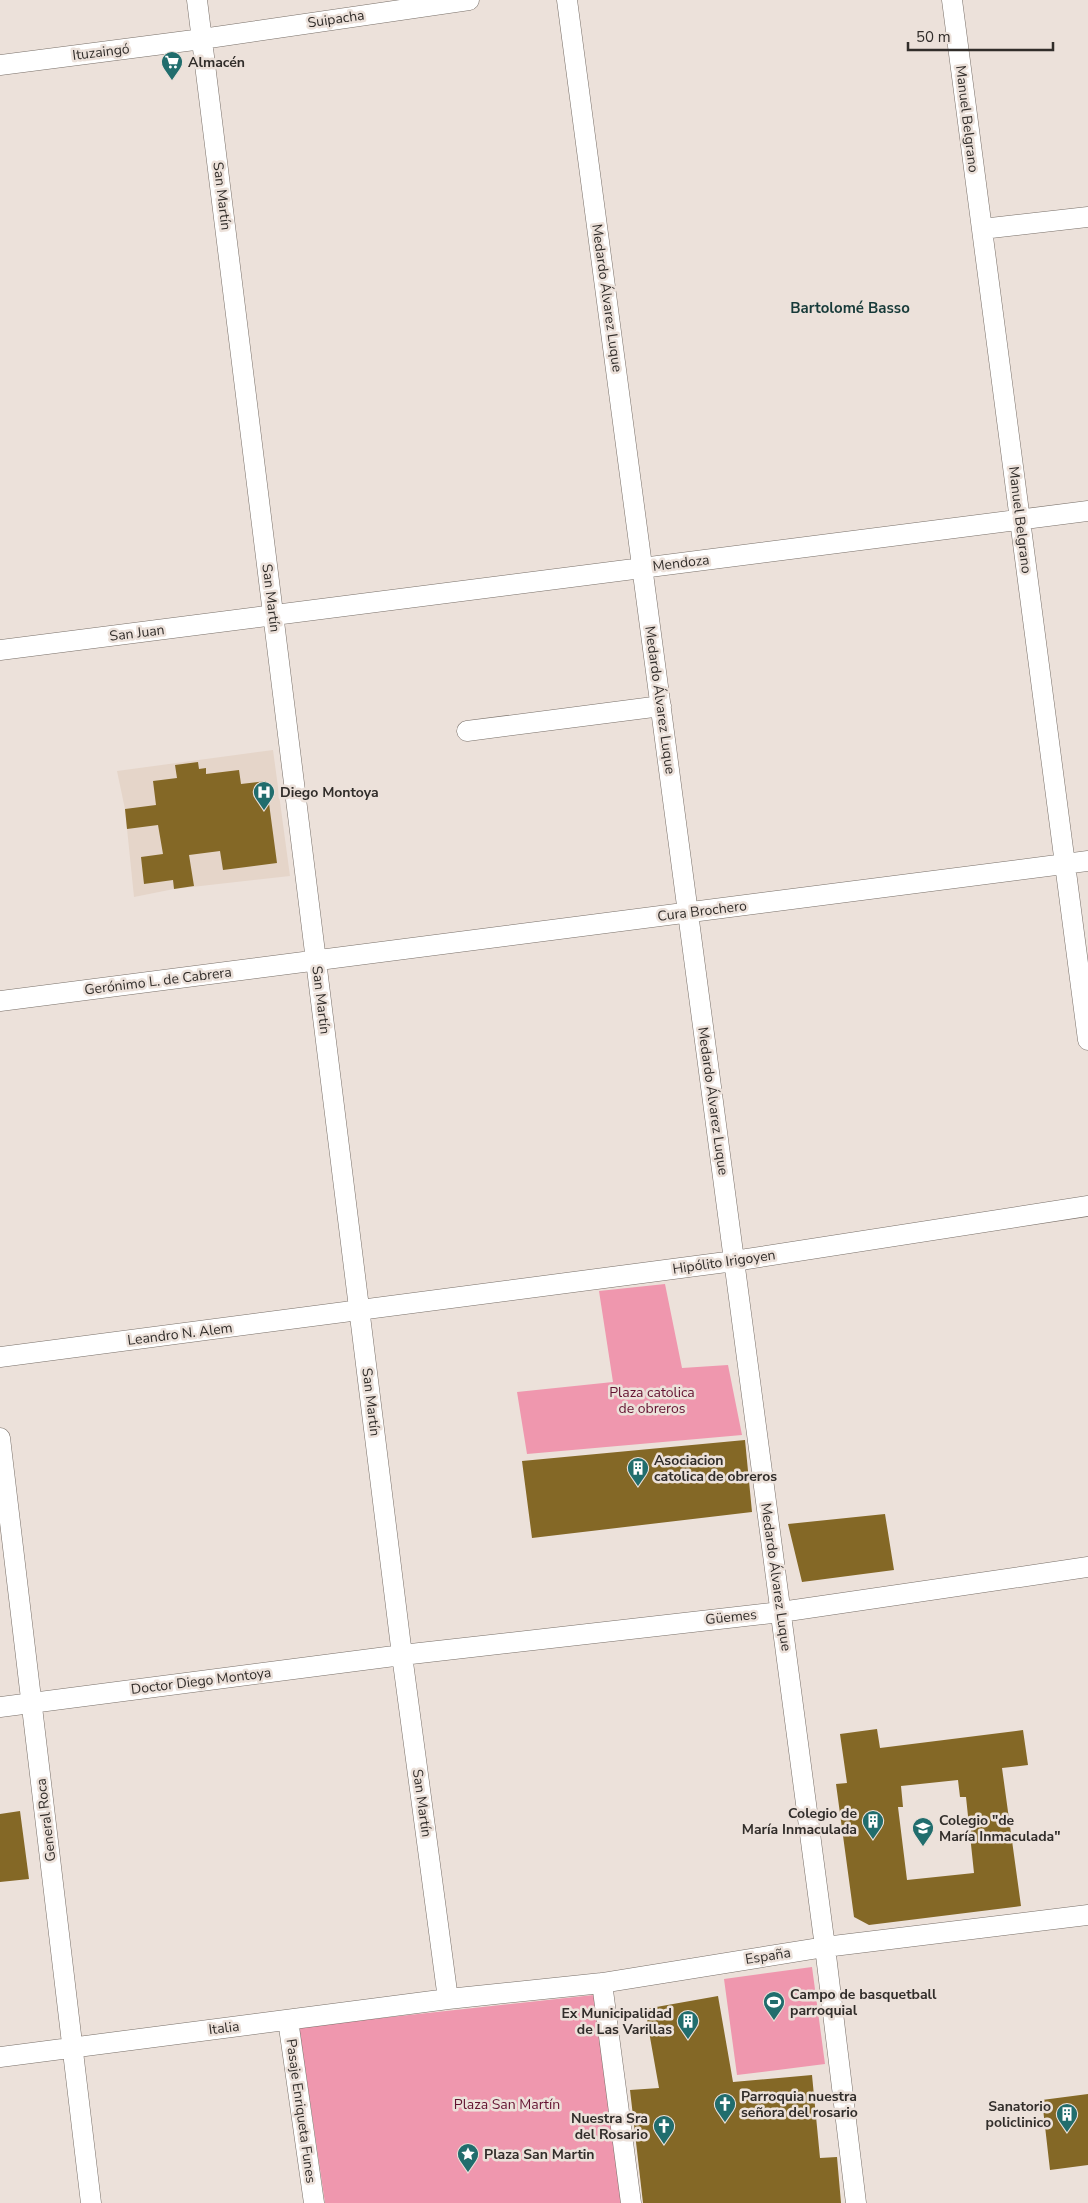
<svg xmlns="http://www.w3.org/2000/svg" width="1088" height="2203" font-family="'Nunito Sans',sans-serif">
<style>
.built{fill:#e5d5c9}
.green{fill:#ef97ae}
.building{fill:#846826;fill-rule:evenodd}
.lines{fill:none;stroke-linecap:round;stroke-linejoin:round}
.street-casing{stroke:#786f68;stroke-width:21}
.street{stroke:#fff;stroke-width:20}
.labels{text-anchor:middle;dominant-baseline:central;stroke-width:5;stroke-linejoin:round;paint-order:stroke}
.street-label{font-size:14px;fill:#312d2a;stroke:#ece1da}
.poi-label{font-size:14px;font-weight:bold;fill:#312d2a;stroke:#ece1da;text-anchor:start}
.park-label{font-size:14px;fill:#631331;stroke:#ece1da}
.neighbourhood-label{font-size:15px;font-weight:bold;fill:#173a39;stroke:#ece1da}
</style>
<rect width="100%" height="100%" fill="#ece1da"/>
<path class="built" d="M273,750L290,876L174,889L134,897L125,809L117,771Z"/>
<path class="green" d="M665,1284L682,1368L728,1365L742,1435L527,1454L517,1392L613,1382L599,1291Z
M812,1967L825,2064L737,2075L724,1979Z
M594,1995L623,2203H325L299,2027Z"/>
<path class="building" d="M198,762L199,769L206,768V774L239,770L241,784L266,781L277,863L223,870L220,851L189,855L194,886L174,889L173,880L144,884L141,857L163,854L158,825L127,829L125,809L156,805L153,781L177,778L175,765Z
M745,1440L752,1512L532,1538L522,1461Z
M885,1514L894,1570L802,1582L788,1524Z
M877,1729L880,1748L1023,1730L1028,1765L1002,1768L1021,1906L869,1925L854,1917L836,1784L847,1783L840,1734ZM958,1780L960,1797H966L974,1873L907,1880L898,1807H903L901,1786Z
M20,1811L29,1879L0,1882V1814Z
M718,1996L733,2082L812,2075L820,2158L837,2157L841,2203H643L630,2090L659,2088L645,2009Z
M1088,2094V2165L1050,2170L1042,2100Z"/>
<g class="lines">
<g class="street-casing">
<path id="street" d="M197,0L402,1655L448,1999
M567,0L825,1947L856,2203
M952,0L1088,1040
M0,65L202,39L469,0
M982,229L1088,217
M0,650L1088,511
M467,731L661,706
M0,1001L1088,861
M0,1357L734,1261L1088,1206
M0,1438L91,2203
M0,1707L402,1655L781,1612L1088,1567
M602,1983L631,2203
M288,2020L314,2203
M0,2057L448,1999L602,1983L825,1947L1088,1915"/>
</g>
<use href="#street" class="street"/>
</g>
<defs>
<g id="supermarket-pin" transform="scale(1.125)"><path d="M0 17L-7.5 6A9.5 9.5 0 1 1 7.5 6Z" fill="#216d6d" stroke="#ece1da"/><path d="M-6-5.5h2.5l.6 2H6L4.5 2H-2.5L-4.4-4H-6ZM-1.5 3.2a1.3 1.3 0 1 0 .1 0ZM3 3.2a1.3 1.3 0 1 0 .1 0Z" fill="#fff"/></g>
<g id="hospital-pin" transform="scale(1.125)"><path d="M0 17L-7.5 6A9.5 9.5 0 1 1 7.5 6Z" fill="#216d6d" stroke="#ece1da"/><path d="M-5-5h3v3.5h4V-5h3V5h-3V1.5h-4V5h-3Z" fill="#fff"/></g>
<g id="building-pin" transform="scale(1.125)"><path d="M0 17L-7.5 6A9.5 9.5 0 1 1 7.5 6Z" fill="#216d6d" stroke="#ece1da"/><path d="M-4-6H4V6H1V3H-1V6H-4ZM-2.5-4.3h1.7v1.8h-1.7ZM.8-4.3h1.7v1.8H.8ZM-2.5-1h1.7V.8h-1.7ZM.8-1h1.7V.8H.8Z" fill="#fff"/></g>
<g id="school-pin" transform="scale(1.125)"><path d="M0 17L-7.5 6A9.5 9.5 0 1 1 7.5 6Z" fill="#216d6d" stroke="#ece1da"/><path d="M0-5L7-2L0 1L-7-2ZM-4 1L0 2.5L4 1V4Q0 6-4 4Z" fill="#fff"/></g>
<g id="stadium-pin" transform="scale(1.125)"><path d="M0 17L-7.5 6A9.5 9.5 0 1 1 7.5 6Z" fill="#216d6d" stroke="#ece1da"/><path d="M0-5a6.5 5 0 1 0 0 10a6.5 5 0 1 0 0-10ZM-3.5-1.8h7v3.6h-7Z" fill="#fff"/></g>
<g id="church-pin" transform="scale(1.125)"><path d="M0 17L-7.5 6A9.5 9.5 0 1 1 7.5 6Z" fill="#216d6d" stroke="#ece1da"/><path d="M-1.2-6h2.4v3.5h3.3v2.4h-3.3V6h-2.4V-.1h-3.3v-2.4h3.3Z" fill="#fff"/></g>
<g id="sight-pin" transform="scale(1.125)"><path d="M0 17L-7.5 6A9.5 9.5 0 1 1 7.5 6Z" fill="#216d6d" stroke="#ece1da"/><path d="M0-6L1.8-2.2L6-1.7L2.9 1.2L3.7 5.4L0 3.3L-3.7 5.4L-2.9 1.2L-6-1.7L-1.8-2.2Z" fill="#fff"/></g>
</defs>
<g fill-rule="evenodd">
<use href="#supermarket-pin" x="172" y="62"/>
<use href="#hospital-pin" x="264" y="792"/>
<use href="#building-pin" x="638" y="1468"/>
<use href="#building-pin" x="873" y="1821"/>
<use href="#school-pin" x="923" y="1828"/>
<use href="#stadium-pin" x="774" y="2002"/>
<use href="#building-pin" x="688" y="2021"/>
<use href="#church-pin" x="725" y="2104"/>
<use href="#building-pin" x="1067" y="2114"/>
<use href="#church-pin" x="664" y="2126"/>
<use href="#sight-pin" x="468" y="2154"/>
</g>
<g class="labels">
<g class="street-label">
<text transform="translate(336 19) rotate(-8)">Suipacha</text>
<text transform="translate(101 52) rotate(-7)">Ituzaingó</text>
<text transform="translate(967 119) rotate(83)">Manuel Belgrano</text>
<text transform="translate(222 196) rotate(83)">San Martín</text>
<text transform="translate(607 298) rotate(82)">Medardo Álvarez Luque</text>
<text transform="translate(1020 520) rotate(83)">Manuel Belgrano</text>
<text transform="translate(681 563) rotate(-7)">Mendoza</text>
<text transform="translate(271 598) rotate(83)">San Martín</text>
<text transform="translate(137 633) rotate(-7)">San Juan</text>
<text transform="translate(660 700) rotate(82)">Medardo Álvarez Luque</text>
<text transform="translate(702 911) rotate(-7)">Cura Brochero</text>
<text transform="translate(158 981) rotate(-7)">Gerónimo L. de Cabrera</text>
<text transform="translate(321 1000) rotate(83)">San Martín</text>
<text transform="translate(713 1101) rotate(82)">Medardo Álvarez Luque</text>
<text transform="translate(724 1262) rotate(-8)">Hipólito Irigoyen</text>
<text transform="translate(180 1334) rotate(-7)">Leandro N. Alem</text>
<text transform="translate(371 1402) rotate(83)">San Martín</text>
<text transform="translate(776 1577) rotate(82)">Medardo Álvarez Luque</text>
<text transform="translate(731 1617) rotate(-6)">Güemes</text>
<text transform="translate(201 1681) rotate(-7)">Doctor Diego Montoya</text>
<text transform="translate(422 1803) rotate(82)">San Martín</text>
<text transform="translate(46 1820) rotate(-97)">General Roca</text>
<text transform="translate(768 1956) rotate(-9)">España</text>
<text transform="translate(224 2028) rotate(-7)">Italia</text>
<text transform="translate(301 2111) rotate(82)">Pasaje Enriqueta Funes</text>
</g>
<g class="poi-label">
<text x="188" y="62">Almacén</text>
<text x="280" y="792">Diego Montoya</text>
<text x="654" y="1460">Asociacion<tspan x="654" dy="16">catolica de obreros</tspan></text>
<text x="857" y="1813" text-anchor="end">Colegio de<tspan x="857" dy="16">María Inmaculada</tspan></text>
<text x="939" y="1820">Colegio "de<tspan x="939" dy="16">María Inmaculada"</tspan></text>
<text x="790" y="1994">Campo de basquetball<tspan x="790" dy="16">parroquial</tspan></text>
<text x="672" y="2013" text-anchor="end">Ex Municipalidad<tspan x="672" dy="16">de Las Varillas</tspan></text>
<text x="741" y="2096">Parroquia nuestra<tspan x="741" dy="16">señora del rosario</tspan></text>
<text x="1051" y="2106" text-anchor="end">Sanatorio<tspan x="1051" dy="16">policlinico</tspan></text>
<text x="648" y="2118" text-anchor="end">Nuestra Sra<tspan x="648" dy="16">del Rosario</tspan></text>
<text x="484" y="2154">Plaza San Martin</text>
</g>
<g class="park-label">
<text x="652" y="1392">Plaza catolica<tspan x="652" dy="16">de obreros</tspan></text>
<text x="507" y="2104">Plaza San Martín</text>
</g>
<g class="neighbourhood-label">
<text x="850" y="308">Bartolomé Basso</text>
</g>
</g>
<path d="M908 42v8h145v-8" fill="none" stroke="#312d2a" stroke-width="2.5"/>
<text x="916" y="42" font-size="15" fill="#312d2a" stroke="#ece1da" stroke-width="4" paint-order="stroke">50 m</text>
</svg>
